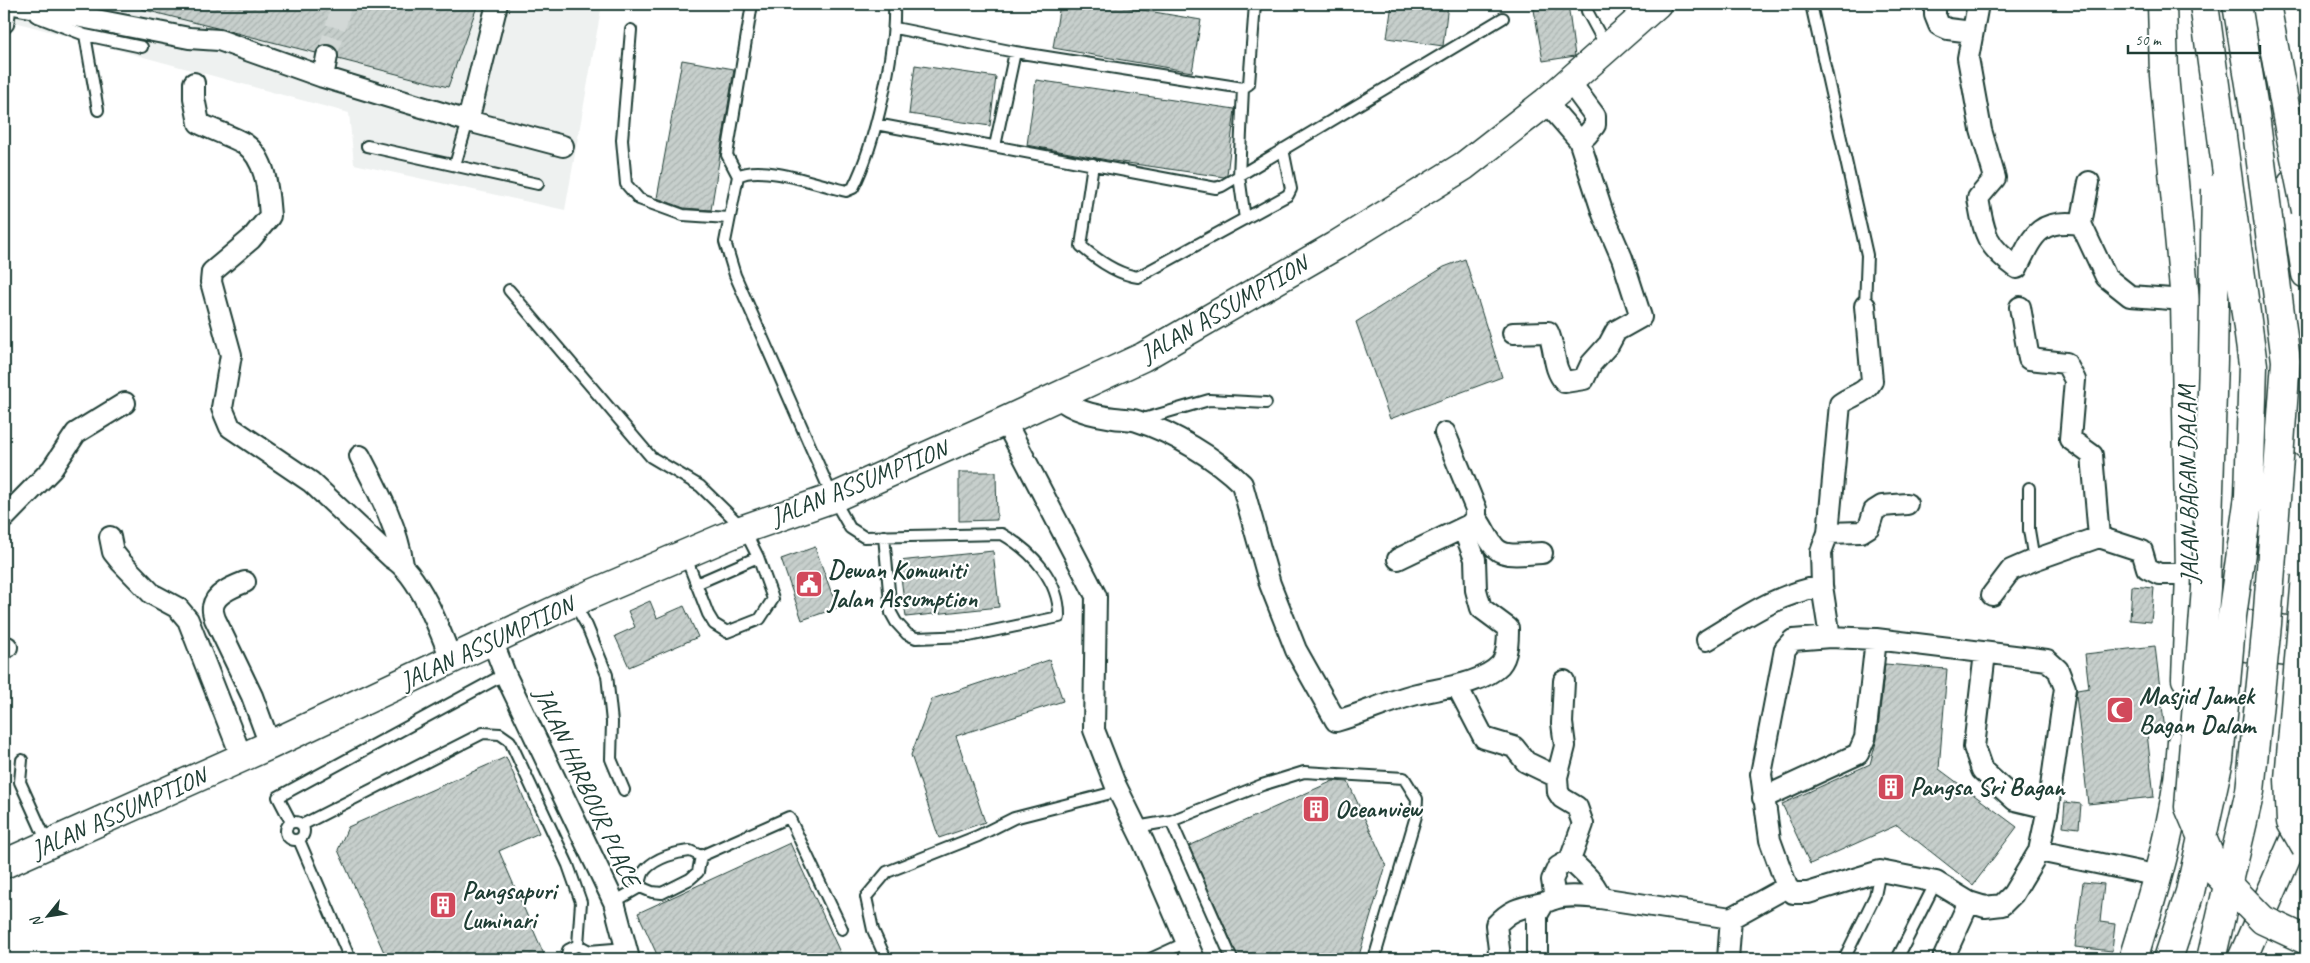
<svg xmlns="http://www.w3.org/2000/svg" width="2310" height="963" font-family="Caveat,sans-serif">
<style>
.built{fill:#eef1f0}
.building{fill:url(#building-hatch);stroke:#1f3d34}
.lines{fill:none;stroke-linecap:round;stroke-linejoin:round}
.street-tunnel{stroke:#d2d8d6;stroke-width:20;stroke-dasharray:20 10;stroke-linecap:butt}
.lane-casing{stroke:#1f3d34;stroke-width:14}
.street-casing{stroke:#1f3d34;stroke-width:24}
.secondary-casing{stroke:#1f3d34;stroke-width:31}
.highway-casing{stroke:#1f3d34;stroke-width:31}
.lane{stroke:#fff;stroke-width:10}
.street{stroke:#fff;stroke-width:20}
.secondary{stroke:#fff;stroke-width:28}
.highway{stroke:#fff;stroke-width:28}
.highway-bridge-casing{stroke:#1f3d34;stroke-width:31;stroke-linecap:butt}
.highway-bridge{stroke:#fff;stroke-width:28}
.labels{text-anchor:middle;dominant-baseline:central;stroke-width:4.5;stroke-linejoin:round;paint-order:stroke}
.street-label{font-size:25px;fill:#1f3d34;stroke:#fff}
.poi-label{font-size:25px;font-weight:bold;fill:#1f3d34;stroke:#fff;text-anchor:start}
</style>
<defs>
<pattern id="building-hatch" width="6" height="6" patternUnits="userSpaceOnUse" patternTransform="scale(1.25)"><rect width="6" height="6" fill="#c7cfcc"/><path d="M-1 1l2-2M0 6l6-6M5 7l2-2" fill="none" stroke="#aab3b0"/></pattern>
</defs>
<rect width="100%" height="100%" fill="#fff"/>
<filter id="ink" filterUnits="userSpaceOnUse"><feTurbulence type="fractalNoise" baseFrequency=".02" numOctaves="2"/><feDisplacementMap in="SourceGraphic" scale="10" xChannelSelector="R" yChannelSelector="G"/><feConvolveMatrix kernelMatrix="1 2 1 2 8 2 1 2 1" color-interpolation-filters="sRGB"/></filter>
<g filter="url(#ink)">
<path class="built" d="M4,4H602L565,210L354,164L349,113L4,19Z"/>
<path class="building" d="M141,4H478L448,87L338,59V52L330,44L323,45L316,53L141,9Z
M1060,4H1107L1201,20L1192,72L1053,48Z
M1392,4H1448L1443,46L1387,38Z
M1533,4H1568L1575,56L1543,61Z
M682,60L734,69L711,210L684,208L657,198Z
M915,65L996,77L990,126L909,114Z
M1036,80L1235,109L1227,175L1224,177L1107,160L1027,145Z
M1465,259L1502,377L1390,419L1356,322L1444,267Z
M959,472H996L997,520L959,521Z
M815,547L837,608L802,620L781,559Z
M993,551L999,607L906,617L899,561Z
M2132,586L2154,588L2151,622L2130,620Z
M650,601L657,618L684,606L698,637L629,667L615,636L635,627L628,611Z
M2155,646L2165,731L2147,733L2154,797L2088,804L2076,695L2077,690L2089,688L2085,654Z
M1049,660L1063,701L956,736L985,822L939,838L911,755L932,699Z
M1885,664L1947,669L1939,769L2017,827L1973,885L1897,825L1810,864L1782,804L1870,764L1877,739Z
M506,757L539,833L499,851L546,959H387L338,850L348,827Z
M1333,781L1348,782L1386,865L1358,959H1239L1189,846Z
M2065,802L2081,804L2079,828L2063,826Z
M790,843L843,959H659L638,913Z
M2083,882L2104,884L2100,922L2115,924L2112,951L2075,947Z"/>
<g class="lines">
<path class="street-tunnel" d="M327,56L342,4"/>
<g class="lane-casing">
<path id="lane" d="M1586,4L1587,11L1607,48
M1811,4L1867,255L1865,306
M35,16L85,35L142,47
M895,28L1015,52L1243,88L1249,84L1255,4
M4,29L8,25L11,4
M631,30L622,140L626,184L639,199L683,215L728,218
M85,35L98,110
M1243,88L1239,176L1245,219
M876,124L1216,188L1222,186L1503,18
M367,146L538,184
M995,146L1015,52
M1093,164L1081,246C1097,260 1116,274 1138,277L1288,195L1291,189L1283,149
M455,165L468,121
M738,176L727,155L752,4
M509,290L651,457L700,486L744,529L758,557L773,599L760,619L727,632L714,624L708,614L685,555
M1140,420L1209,400L1266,403
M2029,488V530L2034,560
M884,536L891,613L896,622L907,634L916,638L969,636L1059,617C1060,581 1032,551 1002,534L864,537L850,528L833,498L735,275L725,242L738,176C761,163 820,185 846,191L853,188C875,145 896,52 894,4
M696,584L758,557
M574,603L587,626L607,675L612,722L611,759L624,790
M22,760L20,782L48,844
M1171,821L1232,959
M286 831a9 9 0 1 1 18 0a9 9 0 1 1-18 0Z
M291,822L278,797L505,674
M302,825L483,733L500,734L510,741L568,865L581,902L578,945
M1136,827L1171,821L1262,785L1304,772L1404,778L1417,799L1416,816L1374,959
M299,840L350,959
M690,851L701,856L698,872L690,879L662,893L652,892L640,887C641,881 641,874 646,869C656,858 676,852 690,851Z
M701,856L789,817L842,929
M614,902L640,887
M589,951L626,948
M1845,957L1875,896L1880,871
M566,959L568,950L578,945L589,951L590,959
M886,959L873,930L866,897L887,872L978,836L1014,818L1119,791
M1150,959L1187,942
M1897,959L1936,882"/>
</g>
<g class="street-casing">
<path id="street" d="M14,4L189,38L219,40L323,77L468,121L563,146
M1935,4V15L1939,25L1948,29L1972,32
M1978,4L1968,58L1981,130L1995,178L1978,198C1984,234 1986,246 2017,268C2033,235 2039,218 2081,224
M323,77L327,56
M1570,82L1595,116V125L1587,135L1579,140
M194,83V98L199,123C212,130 234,137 245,144C267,160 268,192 270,216L251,239L212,272L211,282L231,355L222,408L230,427L311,482L392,558C419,574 440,630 451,659
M468,121L497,4
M2089,182L2081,224L2106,277L2130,296L2185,300
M2020,307L2029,359L2066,363L2075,380L2070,439L2092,455L2099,537
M1513,333L1548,332C1556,349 1552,368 1565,382L1584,379L1591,364L1609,344L1616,331L1641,317L1622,258L1603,214L1579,140L1546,102
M1057,397C1074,411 1093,415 1114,418C1121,419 1130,419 1137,421C1172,432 1216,458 1242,484L1270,584L1296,650L1336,721C1362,714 1387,702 1413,695C1438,688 1481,685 1500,665C1508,656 1508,639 1508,628L1481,608L1476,590L1475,559L1463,528
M1005,421L1096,596L1094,730L1115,784L1143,841L1194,959
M360,456C378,491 397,525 403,565
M4,518L52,469L76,433L125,403
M1476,518C1483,526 1486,536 1493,545C1503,560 1526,553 1542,553
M1828,533L1861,532L1869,527L1874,511L1882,506L1907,504
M110,537L113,552L121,562L152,594L178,608L188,620L242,758
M1398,559L1469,525L1476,518V509L1445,433
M245,582C235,586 215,593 213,607C212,610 214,616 215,619L252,696L270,745
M1992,595L2011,570L2034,560L2099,537L2142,551L2147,568L2159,574H2190
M1830,637L1876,639L2047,660L2058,670L2065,688L2048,808L2039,851L2013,894L2002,905L1985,907L1969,902L1936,882L1880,871L1808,893H1793L1787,887L1770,840L1761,774L1785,649L1793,640Z
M1830,637L1822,586L1821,552L1828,533L1840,404C1852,395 1865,394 1872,381L1865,306
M492,640L505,674L614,902L629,959
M1707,640C1747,616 1775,595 1822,586
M4,648L7,647
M1985,653L1974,747L1982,770L2015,800L2048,808
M1457,686L1484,738L1514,747L1526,762L1557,777
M1763,798L1858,754L1865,738L1876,639
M2039,851L2159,876
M1570,860C1581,871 1597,883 1600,898
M1555,898L1552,880L1558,867L1570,860L1583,824L1577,807L1562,798L1558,792L1557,777L1565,746L1562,723L1564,681
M1498,959L1499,949L1496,925C1512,908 1521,908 1543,903C1547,902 1550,900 1554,899C1568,894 1585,897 1600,898L1731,918
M1537,959V915L1544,903
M1728,959L1731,918L1787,887
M1943,959L1969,902"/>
</g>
<g class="secondary-casing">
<path id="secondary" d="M2162,4L2164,75L2185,300L2190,574L2186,679
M2292,184L2306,274
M2207,618L2306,633
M2205,642L2306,654
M4,864L270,745L573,602L744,529L833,498L1005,421L1143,357L1335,246L1464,166L1546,102L1657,4
M2133,959C2155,888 2177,817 2182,742
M2242,959L2305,815L2306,807"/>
</g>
<g class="highway-casing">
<path id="highway" d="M2266,4L2289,128
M2288,368L2306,444"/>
</g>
<use href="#lane" class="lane"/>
<use href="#street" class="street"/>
<use href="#secondary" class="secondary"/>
<use href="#highway" class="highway"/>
<g class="highway-bridge-casing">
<path id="highway-bridge" d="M2289,128L2306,211
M2216,189L2213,360L2206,588L2189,807L2217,873L2263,920L2306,940
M2306,576L2289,779L2291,822L2306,848
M2168,959L2190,892L2219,760L2232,616L2249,496L2253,365L2204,4
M2211,959L2250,791L2267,624L2286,361L2255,115L2237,4"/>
</g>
<use href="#highway-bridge" class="highway-bridge"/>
</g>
</g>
<defs>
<g id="civic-square" transform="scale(1.4375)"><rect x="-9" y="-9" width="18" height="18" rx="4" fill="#d1495b" stroke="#fff"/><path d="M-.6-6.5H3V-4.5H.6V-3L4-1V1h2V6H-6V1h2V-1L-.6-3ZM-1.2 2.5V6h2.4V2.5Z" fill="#fff"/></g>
<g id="mosque-square" transform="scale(1.4375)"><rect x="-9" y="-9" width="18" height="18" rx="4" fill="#d1495b" stroke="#fff"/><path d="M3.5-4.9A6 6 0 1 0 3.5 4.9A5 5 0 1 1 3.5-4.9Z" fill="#fff"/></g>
<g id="building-square" transform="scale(1.4375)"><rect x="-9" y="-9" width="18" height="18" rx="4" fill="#d1495b" stroke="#fff"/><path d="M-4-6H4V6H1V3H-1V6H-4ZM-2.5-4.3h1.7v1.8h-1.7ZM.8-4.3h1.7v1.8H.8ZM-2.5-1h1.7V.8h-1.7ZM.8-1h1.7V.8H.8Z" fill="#fff"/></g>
</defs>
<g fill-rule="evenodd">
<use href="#civic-square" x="809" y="584"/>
<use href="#mosque-square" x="2120" y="710"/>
<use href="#building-square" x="1891" y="787"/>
<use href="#building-square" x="1316" y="809"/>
<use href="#building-square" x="443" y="905"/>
</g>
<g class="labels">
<g class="street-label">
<text transform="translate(1224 309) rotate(-30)">JALAN ASSUMPTION</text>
<text transform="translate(859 483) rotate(-22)">JALAN ASSUMPTION</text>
<text transform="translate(2188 484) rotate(-91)">JALAN BAGAN DALAM</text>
<text transform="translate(487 643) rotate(-25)">JALAN ASSUMPTION</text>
<text transform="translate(587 787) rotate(65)">JALAN HARBOUR PLACE</text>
<text transform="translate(119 813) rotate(-24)">JALAN ASSUMPTION</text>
</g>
<g class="poi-label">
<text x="828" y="570">Dewan Komuniti<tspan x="828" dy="29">Jalan Assumption</tspan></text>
<text x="2139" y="696">Masjid Jamek<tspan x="2139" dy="29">Bagan Dalam</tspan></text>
<text x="1910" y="787">Pangsa Sri Bagan</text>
<text x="1335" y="809">Oceanview</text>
<text x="462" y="891">Pangsapuri<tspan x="462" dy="29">Luminari</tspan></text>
</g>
</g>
<rect width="2310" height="963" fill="none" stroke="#fff" stroke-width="20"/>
<rect x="10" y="10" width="2290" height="943" fill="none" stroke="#1f3d34" stroke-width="2" filter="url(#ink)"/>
<g transform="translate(48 916) rotate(240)" stroke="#ffffff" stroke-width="4" paint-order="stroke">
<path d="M0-4L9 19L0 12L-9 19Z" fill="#1f3d34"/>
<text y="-8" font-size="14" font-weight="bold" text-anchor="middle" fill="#1f3d34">N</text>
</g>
<path d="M2128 45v8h132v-8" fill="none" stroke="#1f3d34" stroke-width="2.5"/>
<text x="2135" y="45" font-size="15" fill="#1f3d34" stroke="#ffffff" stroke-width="4" paint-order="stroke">50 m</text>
</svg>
